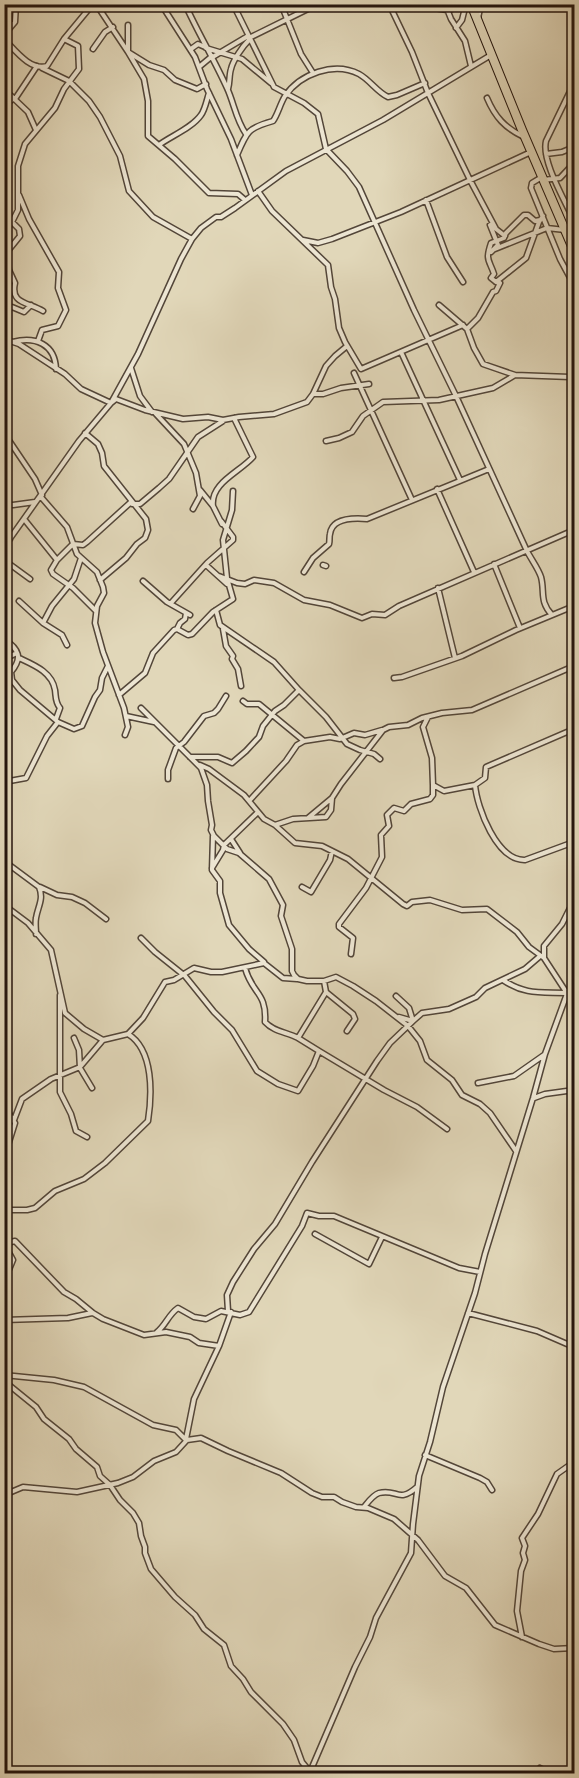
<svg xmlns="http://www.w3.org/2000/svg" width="579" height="1778" font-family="'Libre Bodoni',serif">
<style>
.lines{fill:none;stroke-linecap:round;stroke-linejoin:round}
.minor-casing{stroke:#534639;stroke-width:7}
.trunk-casing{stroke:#24150e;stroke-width:10}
.minor{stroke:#ece5d2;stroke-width:4}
.trunk{stroke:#e1d7b9;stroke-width:8}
</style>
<rect width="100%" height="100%" fill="#e1d7b9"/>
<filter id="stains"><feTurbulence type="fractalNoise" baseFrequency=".00333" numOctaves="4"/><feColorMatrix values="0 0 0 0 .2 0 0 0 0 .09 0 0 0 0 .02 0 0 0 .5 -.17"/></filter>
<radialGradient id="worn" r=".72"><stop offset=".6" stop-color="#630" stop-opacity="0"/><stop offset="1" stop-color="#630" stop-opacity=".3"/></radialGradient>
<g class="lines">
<g class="minor-casing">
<path id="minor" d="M96,4L128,52L149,65L164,70L175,80L197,89L206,84
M161,4L195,57L207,89L231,139L252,195
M185,4C198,33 214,59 227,88C234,103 236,120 246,134
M233,4L274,87L304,103L318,114L326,149L347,171L359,187L414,310L456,396L527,551C531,559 538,568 541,577C545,592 539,601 552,615
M281,4L301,54L313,73
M389,4L412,52L428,93L470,180L496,229L505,236
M408,4L447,10
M445,4L451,19L465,41L471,66
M452,9L465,4
M478,18L481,4
M128,25V51
M456,28L462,20L466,4
M4,35L15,22L16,4
M249,38L318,4
M4,39C15,50 30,71 47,66L64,39L93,4
M206,48L242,59L271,83
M93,49L105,32L113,27
M191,49L198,44L205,47
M128,52L144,79L148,101V136L175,159L209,193L238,194L245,200
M211,58L248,36
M199,67L211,57
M42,68L69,81L89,101L100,117L120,156L129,191L153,217L192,239
M574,83L546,141C541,161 566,202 574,221
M4,87L6,91L28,112L36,130
M228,89C230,82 229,75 231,69C233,60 243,46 249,40
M487,98C495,117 505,128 524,137
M15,99L37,66
M4,105L13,99
M159,145C171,136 192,128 201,115C205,110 207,99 209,93
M546,154L562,152L574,147
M237,155C247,131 248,128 273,121C278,114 280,104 285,96C300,74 334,61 359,74C370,80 377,92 388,97L397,95L425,83
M542,177L532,183L531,188L560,259L574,285
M543,180L560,178L574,163
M258,191L272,211L328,265L331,287L335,299L339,328L345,342L361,369L463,325
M19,195L29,219L59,272L58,288L66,310L58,326L42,330L38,341
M426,200L447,257L463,282
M567,204L574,199
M490,225L498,245L491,252
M4,231L12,222L18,210V166L25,144L55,108L64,89L79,69L78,46L64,39
M303,240L318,243L332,239L401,212L531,152
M495,249L547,228L565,230
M6,252L9,270L15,283C10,304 28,302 43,311
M7,252L20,236L19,229L12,222
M496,282L491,278L494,274C489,259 485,261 491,243L504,238L506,233L524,215H528L535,221L540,220
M439,305L467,329L474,348L483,364L515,375
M4,309L12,307L24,312L31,305
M467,329L478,318L493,292L496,291L500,283L496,282L526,258L539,222L543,216
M4,339L19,344L65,374L81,389L111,403L116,399L145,410L183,419L208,417L223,420L239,417L274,414L307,402L313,394L326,366L335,356L347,346
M13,342C35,336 55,344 56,369
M401,352L460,480
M131,368L140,396L152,412
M354,373L412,500
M313,394H323L341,388L369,384
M156,414L184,444L196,473L200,496L193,509
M4,433L35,479L42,495
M85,433L98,444L102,453L104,466L146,519L148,530L145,538L137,544L126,558L100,580
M326,441L339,438L352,432L363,416L383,402L439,400L493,388L515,375L570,377L574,379
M437,489L474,572
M200,490L213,506L222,524
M41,497L67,527L77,554L97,572L103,587L104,593L97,606L95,623L103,652L124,708L128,727L125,735
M4,504L13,505L35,502
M132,504H140L159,488L169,479L198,437L223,421
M213,506C210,483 240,472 253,457L234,418
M24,519L57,560
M4,533L10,539
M4,547L79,441L111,403L138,354L181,259L192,239L201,228L216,217H221L235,208L286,171L383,120L491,55
M4,560L30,579
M494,564L520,628
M206,565L227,584
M323,565L326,566
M304,572L313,558L329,544C330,540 329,537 330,534C332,517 355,518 367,519L489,469
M219,576L237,583L245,584L254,580L274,583L304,600L330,605L362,618L372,614L385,615L399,606L574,530
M143,581L167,602L190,615
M438,588L455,658
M19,601L43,623L62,635L67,645
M171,603L207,563L233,540V537L221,521
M95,610L73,588L53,574L51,570L57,560L73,544L83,545L87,542L131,502
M216,610L220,625L274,662L299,690
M43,623L52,606L74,579L81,558
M177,629L180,623L185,619L186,613
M223,629L226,646L233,656L232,659L238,669L241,686
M4,639C19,649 23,658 11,672L12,680L20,690L58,722L74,729L82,726L95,697L100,690L102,678L108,666
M19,658C34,665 52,672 55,690C56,697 55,702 60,708L56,719
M4,659L17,653
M394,678L402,677L462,656L516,630L574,606
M119,695L145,673L153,653L174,630L177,629L188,635L192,634L213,612L233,599L227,578L223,540L232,510L233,491
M243,701L247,704H259L304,741
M141,708L201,768L207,785L208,801L212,825L211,830L214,836L227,849L239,853L269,879L283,905L281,916L292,949V971L294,975L298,979L307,981H324L336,977L353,986L376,1001L408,1026L420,1041L427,1060L452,1080L462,1095L480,1104L490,1113L516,1151
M126,716L154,722
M428,717L423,727L432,758L433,785L444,791L475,785
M574,729L486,767L485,778L475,785C477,808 497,861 525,860L574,842
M570,730L574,742
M190,757H218L232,763L246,751L259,737L263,726L275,711L284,705L299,690L326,717L347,744L360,750L374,754L380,759
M200,765L209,769L244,795L264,819L275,825L295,843L322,846L348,859L403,904L407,906L412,902L430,900L462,910L487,909L517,932L529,947L544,958
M168,779V770L176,748L184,742L204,716L214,713L218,709L226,696
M4,782L26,778L47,736L58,722
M250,800L286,761L297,745L304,741L330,737L340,739L354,733L365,735L382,730
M308,818L332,798
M275,825L293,819L326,817L331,810L332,798L341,784L383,730L389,727L408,725L422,718L442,713L472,710L574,666
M213,836L212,870L220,881V893L229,925L249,949L264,962
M231,839L240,853
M4,861L39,887C44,899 38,906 36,918C35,923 36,929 36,934
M212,868L223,850L224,845L258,812
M40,887L57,895L72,897L85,903L106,919
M302,887L311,892L330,860L332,851
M574,900L562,924L544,946V958L574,1004
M4,905L28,923L51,950L65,1013L84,1029L103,1040L128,1034L143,1018L165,982L174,980L194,968L211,972H222L264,963L283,978L297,979
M141,938L155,952L185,976L214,1012L232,1030L257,1071L278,1084L298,1091L313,1066L319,1051L298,1038L326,992L324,981
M351,954L353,938L339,927V924L366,888L382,857L381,835L389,826L387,815L394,808L404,811L411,804L430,799L433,795V785
M245,968C252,994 267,992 265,1022C274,1032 287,1032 298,1038
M503,980C525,995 540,992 566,993
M326,992L353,1014L355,1019L347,1031
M60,995V1092L71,1114L76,1131L87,1137
M399,1017L413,1021L422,1013L449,1009L476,997L485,988L525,969L539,957
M74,1038L79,1050L80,1068L92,1088
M319,1051L384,1090L417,1107L447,1129
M478,1083L514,1076L544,1055
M534,1098L545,1094L574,1090
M4,1106L15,1123L4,1158
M14,1120L22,1099L51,1079L80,1067L103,1040
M4,1210H27L35,1208L55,1191L84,1179L105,1163L148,1121C152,1095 154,1050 128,1034
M4,1231L8,1251L13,1260L8,1272L6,1313L10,1320
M315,1234L369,1264L382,1237
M7,1243L15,1241L64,1292L76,1299L93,1313L103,1319L144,1335L166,1332L190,1337L199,1343L219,1346L194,1399L186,1439
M228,1311L227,1295L233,1282L254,1249L275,1224L312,1162L377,1061L390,1043L413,1021L409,1008L396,996
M468,1313L537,1331L574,1347
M4,1320L68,1318L92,1313
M157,1332C166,1325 168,1315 178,1308L194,1317L206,1319L221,1311L240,1315L249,1312L302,1226L307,1213L319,1216H334L459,1268L480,1272
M219,1346L231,1312
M4,1375L54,1380L84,1387L153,1425L176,1430L186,1440
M4,1381L36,1407L44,1419L69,1439L76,1449L97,1467L100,1476L110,1485L120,1500L133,1513L139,1523L141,1536L145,1547V1553L151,1569L175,1597L195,1615L204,1629L224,1645L231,1666L243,1679L251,1692L283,1724L294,1740L302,1762L311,1773
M425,1455L480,1478L487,1482L492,1490
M4,1495L23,1487L77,1492L118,1483L133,1477L154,1461L176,1452L187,1440L201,1438L228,1451L281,1473L312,1493L322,1497H334L342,1502L356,1507L368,1508L394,1519L418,1540L445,1576L466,1588L495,1625L539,1644L554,1649L574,1648
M364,1507C368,1502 373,1495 379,1493C397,1488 398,1504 417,1487
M522,1637L517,1611L521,1571L525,1560L523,1553L525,1546L522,1538L538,1514L557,1474L574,1462
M540,1768L551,1774
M310,1772L355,1667L370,1637L376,1618L411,1553L413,1524L419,1476L430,1442L443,1387L475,1293L485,1254L533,1098L545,1054L568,991"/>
</g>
<g class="trunk-casing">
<path id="trunk" d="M471,4L522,130L574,251"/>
</g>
<use href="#minor" class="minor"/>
<use href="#trunk" class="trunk"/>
</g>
<rect width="579" height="1778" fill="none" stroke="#e1d7b9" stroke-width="24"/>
<rect x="6" y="6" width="567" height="1766" fill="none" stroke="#24150e" stroke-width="3"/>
<rect x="12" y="12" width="555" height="1754" fill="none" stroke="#24150e" stroke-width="1.5"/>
<rect width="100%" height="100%" filter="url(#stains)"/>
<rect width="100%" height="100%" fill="url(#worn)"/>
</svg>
